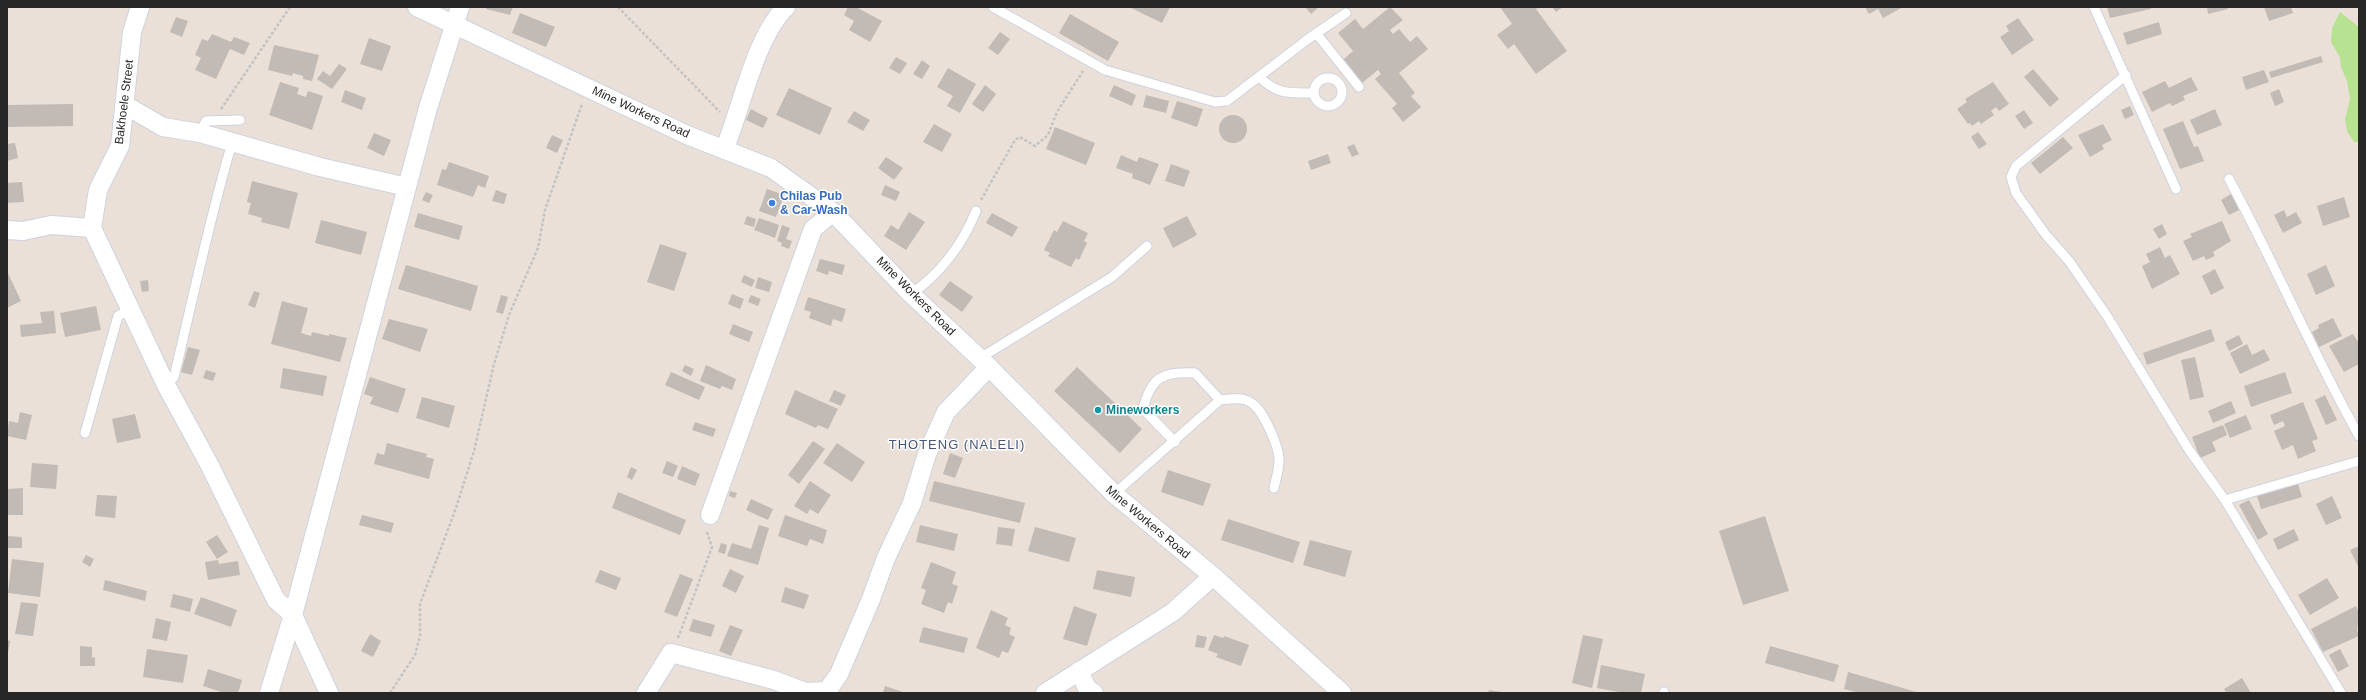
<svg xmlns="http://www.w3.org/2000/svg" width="2366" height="700" font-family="Arial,sans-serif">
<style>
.green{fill:#b6e292}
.building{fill:#c2bab4}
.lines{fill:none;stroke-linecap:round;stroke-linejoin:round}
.lane-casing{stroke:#cdd3e1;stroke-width:11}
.street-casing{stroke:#cdd3e1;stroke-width:20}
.path{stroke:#c3c3c3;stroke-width:2.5;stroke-dasharray:3 2;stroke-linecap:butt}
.lane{stroke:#fff;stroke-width:9}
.street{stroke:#fff;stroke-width:18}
.shop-dot{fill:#3f7fe0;stroke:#fff;stroke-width:1.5}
.culture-dot{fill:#0f9aa8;stroke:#fff;stroke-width:1.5}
.labels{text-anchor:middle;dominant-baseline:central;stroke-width:3;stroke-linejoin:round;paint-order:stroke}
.street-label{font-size:12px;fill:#272727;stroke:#fff}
.shop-label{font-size:12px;font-weight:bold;fill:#366cbe;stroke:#fff;text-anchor:start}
.culture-label{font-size:12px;font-weight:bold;fill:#0d838f;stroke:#fff;text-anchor:start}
.neighbourhood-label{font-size:13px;letter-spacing:1px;fill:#475577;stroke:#fff}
</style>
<rect width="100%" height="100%" fill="#eae0d7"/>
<path class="green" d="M2340,12L2359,27V142H2354L2347,131L2345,119L2350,99L2347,81L2341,67L2340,57L2331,42L2332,28Z"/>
<path class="building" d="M487,7H513L510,15L486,9Z
M848,7H856L882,21L870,42L849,30L854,21L844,15Z
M1129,7H1170L1162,23Z
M1305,7H1319L1311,14Z
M1390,7L1403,20L1390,30L1393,34L1399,29L1410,42L1417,36L1428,49L1399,73L1415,93L1411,96L1421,107L1403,122L1392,108L1397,104L1375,79L1381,74L1378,70L1362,83L1343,60L1353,51L1338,33L1355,19L1363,29Z
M1500,7H1539L1536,9L1567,51L1536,74L1514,44L1508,49L1497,35L1512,24Z
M1552,7H1563L1556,12Z
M1865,7H1903L1883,18L1878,9L1869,14Z
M2107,7H2151V9L2110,18Z
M2207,7H2227L2228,9L2208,14Z
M2264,7H2291L2293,13L2269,21Z
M520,13L555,27L546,47L512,33Z
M1070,14L1119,42L1108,61L1059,33Z
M176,17L188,21L182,37L170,32Z
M2018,18L2034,40L2012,55L2000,37L2009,31L2006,26Z
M2159,22L2162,34L2127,45L2123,33Z
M1000,32L1010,39L998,55L988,48Z
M212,34L231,42L234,37L250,43L244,55L230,49L216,79L195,70L201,58L195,55L202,39L208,41Z
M369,38L391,46L382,71L360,64Z
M274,45L319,55L312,81L303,79V76L293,73L292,76L268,70Z
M2321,56L2323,62L2271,78L2269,72Z
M896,57L907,63L900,74L889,68Z
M922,60L930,66L922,79L913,74Z
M339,64L347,69L332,89L317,79L323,71L330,76Z
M948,68L976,84L960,113L947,106L953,96L937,87Z
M2033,69L2059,99L2050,107L2024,77Z
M2264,70L2269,82L2246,90L2242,77Z
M2191,77L2198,90L2183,96L2185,100L2172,106L2170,103L2152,112L2142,92L2165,81L2169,88Z
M280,82L299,88L297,94L306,97L308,91L323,96L312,130L269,115Z
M1993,82L2009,104L1999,111L1996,107L1991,111L1994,115L1981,124L1979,121L1972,126L1970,123L1968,124L1957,109L1967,102L1965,99Z
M985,85L996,94L983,112L972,104Z
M1114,85L1136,95L1132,106L1109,96Z
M789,88L832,108L820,135L776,115Z
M2279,89L2284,102L2275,106L2270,93Z
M345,90L366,98L362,110L341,102Z
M1146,95L1169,101L1166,113L1143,107Z
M1177,101L1203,109L1197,127L1171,118Z
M73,104V126L7,127V105Z
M2130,106L2134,115L2125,119L2121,110Z
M751,109L768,118L763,128L746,120Z
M2215,109L2222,125L2197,135L2190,120Z
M2024,110L2033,123L2024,129L2015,116Z
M854,111L870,120L863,131L847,122Z
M1219 129a14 14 0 1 1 28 0a14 14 0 1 1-28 0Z
M2183,121L2194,147L2198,146L2204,161L2180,169L2163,129Z
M934,124L952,134L942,152L923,142Z
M2103,124L2112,140L2102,145L2104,149L2090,157L2078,135Z
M1055,127L1095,143L1086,165L1046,149Z
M1978,132L1987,144L1979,149L1971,137Z
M374,133L391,140L384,156L367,148Z
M552,135L563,140L557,153L546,148Z
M2063,137L2073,148L2040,174L2031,163Z
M15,143L18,158L7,161V144Z
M1354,144L1359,154L1352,157L1347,147Z
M1328,154L1331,163L1311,170L1308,161Z
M1121,155L1137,162L1139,157L1159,164L1150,185L1132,178L1133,174L1116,168Z
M886,157L903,168L894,180L878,168Z
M449,162L489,176L485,188L478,185L473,197L437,185L442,169L446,170Z
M1171,164L1190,171L1184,187L1165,181Z
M252,181L298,193L289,229L261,222L262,218L248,214L251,203L247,202Z
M22,182L24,202L7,203V183Z
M885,185L900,192L896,201L881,195Z
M767,189L784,195L776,217L759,211Z
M496,190L507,194L504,204L492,201Z
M426,192L433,195L429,203L422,200Z
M2231,194L2239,210L2229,215L2221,200Z
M2344,197L2350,217L2323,226L2317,206Z
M2284,210L2287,217L2296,212L2302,223L2283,233L2274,215Z
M909,212L925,222L906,250L884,236L891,225L898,230Z
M418,213L463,226L459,240L414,227Z
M992,213L1018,227L1012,237L986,223Z
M747,216L756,219L754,227L744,224Z
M1187,216L1197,235L1173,248L1163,228Z
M759,218L779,225L775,238L754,230Z
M321,220L367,232L361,255L315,243Z
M1063,221L1088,233L1084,241L1087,243L1079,260L1076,258L1071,267L1048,256L1050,253L1044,250L1054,230L1057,232Z
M2222,221L2231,241L2213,252L2215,256L2206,260L2204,256L2193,261L2183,241L2192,237L2190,234Z
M2162,224L2167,234L2159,239L2153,229Z
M782,225L790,228L786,239L792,241L789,249L781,246L782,243L777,241Z
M660,244L687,253L674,291L647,282Z
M2160,247L2165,258L2170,255L2180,274L2152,289L2142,266L2150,262L2146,254Z
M820,259L845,265L842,275L829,271L828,275L816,271Z
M406,265L478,286L471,311L398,289Z
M2326,265L2335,286L2316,295L2307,274Z
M2215,269L2224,288L2211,295L2202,276Z
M7,271L21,301L7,308Z
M744,275L755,280L752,287L741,282Z
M758,277L772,282L769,292L755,288Z
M148,280L149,291L142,292L140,281Z
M950,281L973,297L962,312L939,295Z
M254,291L260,293L255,308L248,305Z
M732,294L744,299L740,309L728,304Z
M501,295L508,297L503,314L496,312Z
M751,295L761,299L758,306L748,302Z
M808,297L846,309L842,322L833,319L831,326L809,318L811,312L804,310Z
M282,301L308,308L301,333L311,336L312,332L329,336V334L347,338L340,362L271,344Z
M96,306L101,330L65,337L60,313Z
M54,311L56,333L21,337L20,325L42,323L40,312Z
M2333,318L2342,336L2319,347L2312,332L2319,328L2318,325Z
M389,319L428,329L420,352L382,339Z
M733,324L753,332L749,342L729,334Z
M2211,329L2215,341L2147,365L2143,353Z
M2353,334L2359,343V364L2344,372L2329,346Z
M2239,335L2243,344L2229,351L2225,342Z
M2247,344L2252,355L2264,349L2270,360L2240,374L2230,353Z
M188,347L200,350L192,375L181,372Z
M2195,357L2204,397L2190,400L2181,360Z
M685,365L694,369L691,376L682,371Z
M706,365L736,379L732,390L722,386L720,389L700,381Z
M1077,367L1142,429L1120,453L1054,391Z
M283,368L327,376L323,396L280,388Z
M206,370L216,373L213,381L203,378Z
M671,372L705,387L699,400L665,385Z
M2285,372L2292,393L2251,407L2244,386Z
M370,377L406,389L398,413L370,404L373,397L364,394Z
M795,390L838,409L828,429L818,425L816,428L785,414Z
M834,390L846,395L841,406L829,401Z
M2325,395L2337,420L2326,425L2315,400Z
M422,397L455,406L449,428L416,418Z
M2231,401L2236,413L2213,423L2208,411Z
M2303,402L2318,439L2312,441L2316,451L2298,459L2293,445L2282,450L2274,431L2285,426L2283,421L2274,425L2270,415Z
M20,412L32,415L26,440L7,436L9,421L18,423Z
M135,414L141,438L117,443L112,419Z
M2246,415L2252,429L2230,438L2224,424Z
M695,422L716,429L713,437L692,430Z
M2223,425L2227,435L2212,442L2216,451L2200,458L2192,437Z
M813,441L825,449L799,484L788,475Z
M387,443L427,454L426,457L434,459L429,479L374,464L377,453L384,455Z
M837,443L865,462L852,482L823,463Z
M950,453L963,458L955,478L943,474Z
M667,461L678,466L673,477L662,473Z
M32,463L58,465L56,489L30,487Z
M682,466L700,474L695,486L677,479Z
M631,467L637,470L632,480L627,477Z
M1168,470L1211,484L1203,506L1161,492Z
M810,481L831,495L818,514L810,509L807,514L794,506Z
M934,481L1025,503L1020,523L929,501Z
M2298,484L2302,497L2261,509L2257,496Z
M23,488V515H7V489Z
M730,491L737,493L735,498L729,496Z
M618,492L686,520L680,535L612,508Z
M97,495L117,496L115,518L95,516Z
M2332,496L2342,518L2326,525L2316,504Z
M751,499L773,509L768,520L746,510Z
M2249,500L2268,534L2258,540L2239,505Z
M362,515L394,523L391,533L359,525Z
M785,515L827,530L823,544L810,539L807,546L778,536Z
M1765,516L1789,591L1743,605L1719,531Z
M1228,519L1300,542L1293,563L1221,540Z
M759,525L769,528L758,565L727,556L732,543L751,549Z
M920,525L958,534L954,551L916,542Z
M998,527L1015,529L1012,546L996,544Z
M1035,527L1076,538L1069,562L1028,551Z
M2294,529L2299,540L2278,550L2273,539Z
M217,535L228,552L217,559L206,542Z
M7,536L22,537V548H7Z
M1310,540L1352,551L1345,577L1303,565Z
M721,543L727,545L725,554L718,552Z
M2359,546V568L2350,550Z
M86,555L94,559L90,567L82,562Z
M12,559L44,563L40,597L8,593Z
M218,560L219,564L238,561L240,575L208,580L205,562Z
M931,562L956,572L952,584L958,586L952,604L948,602L944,613L921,604L926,590L921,588Z
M730,569L744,576L736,593L722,586Z
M600,570L621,578L616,590L595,582Z
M1097,570L1135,577L1131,597L1093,589Z
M680,574L693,579L677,617L664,612Z
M2327,578L2339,598L2310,615L2298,595Z
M105,580L147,591L145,601L103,590Z
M785,587L809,595L804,609L781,602Z
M173,594L193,599L190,612L170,607Z
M201,597L237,610L231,627L194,614Z
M21,602L38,604L33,636L15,634Z
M1074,606L1097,614L1087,646L1063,639Z
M2356,606L2359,613L2357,630L2359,636L2323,652L2311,629Z
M991,610L1008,618L1005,625L1011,628L1009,634L1015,637L1008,653L1002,651L999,658L976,648Z
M156,618L171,622L167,641L152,638Z
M693,619L715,625L711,637L689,631Z
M730,625L743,630L731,656L719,651Z
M923,627L968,638L964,653L919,642Z
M370,634L381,641L373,657L361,651Z
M1197,635L1207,637L1204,648L1195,647Z
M1214,635L1223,638L1224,636L1249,645L1241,666L1216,657L1218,654L1208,650Z
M1583,635L1603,639L1592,688L1572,683Z
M7,640L10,641L8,653H7Z
M80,646L92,647V658L95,657V666H80Z
M1770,646L1839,665L1834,682L1765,663Z
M147,649L188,655L183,683L143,677Z
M2340,649L2349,666L2338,672L2329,655Z
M1601,665L1645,674L1641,693H1624L1597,688Z
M208,669L242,680L238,693H224L203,686Z
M1848,672L1920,693H1859L1844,689Z
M2242,678L2251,693H2226L2224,689Z
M885,686L906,693H883Z
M1489,690L1502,692V693H1488Z"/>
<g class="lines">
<g class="lane-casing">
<path id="lane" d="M993,7L1105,70L1215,102L1227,101L1308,39L1346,13
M2094,7L2176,189
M1316,33L1359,87
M2126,75L2016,166L2011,177L2016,193L2046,235L2069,261L2107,316L2189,450L2225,500L2341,693
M1259,77C1278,95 1289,93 1314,93
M1314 92a14 14 0 1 1 28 0a14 14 0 1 1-28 0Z
M200,133L206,121L240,120
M2229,179C2275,264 2312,352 2359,436
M911,294C940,274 963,244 976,211
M980,358L1112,277L1147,246
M166,385L174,377C193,299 209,220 232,143
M85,433L118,316L130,309
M1175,442L1143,409C1151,377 1163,371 1195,373L1220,400
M1114,494L1220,400C1230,399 1244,396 1253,404C1264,412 1279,447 1279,460C1279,469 1276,479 1274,488
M2225,500L2359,461
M1664,693V692"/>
</g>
<g class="street-casing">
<path id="street" d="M417,7L687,135L771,168L833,212L911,294L989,367L1114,494L1213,576L1342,693
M125,105L163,127L200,133L320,167L407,187
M724,150C741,110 755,37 786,7
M92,228L166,385L209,464L276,600L293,615L329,693
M7,230L23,231L51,225L92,228L98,190L120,146L132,32L140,7
M710,515L813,229L833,212
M1079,671L1087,688L1094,693
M269,693L293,615L428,108L460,7
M646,693L671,653L774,680L805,692L827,691L839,674L871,599L886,558L912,503L927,454L946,412L989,367
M1045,693L1173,612L1213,576"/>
</g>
<path class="path" d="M618,7L720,112
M221,109L290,7
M981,200L1015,140L1020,137L1035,146L1048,135L1057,112L1083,71
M678,638L712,547L707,532
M390,693L415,655L420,636V604L456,508L474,451L494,364L509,315L538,248L545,210L582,104"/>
<use href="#lane" class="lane"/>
<use href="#street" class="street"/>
</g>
<circle class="shop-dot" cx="772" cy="203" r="4"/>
<circle class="culture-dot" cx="1098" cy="410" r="4"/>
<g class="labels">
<g class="street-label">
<text transform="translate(124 102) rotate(-83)">Bakhoele Street</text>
<text transform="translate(641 112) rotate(25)">Mine Workers Road</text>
<text transform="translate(916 296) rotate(45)">Mine Workers Road</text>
<text transform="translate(1148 522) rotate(40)">Mine Workers Road</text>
</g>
<g class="shop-label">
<text x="780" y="196">Chilas Pub<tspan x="780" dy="14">&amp; Car-Wash</tspan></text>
</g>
<g class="culture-label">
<text x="1106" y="410">Mineworkers</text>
</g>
<g class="neighbourhood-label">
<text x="957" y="444">THOTENG (NALELI)</text>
</g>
</g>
<rect width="2366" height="700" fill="none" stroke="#272727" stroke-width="16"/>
</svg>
